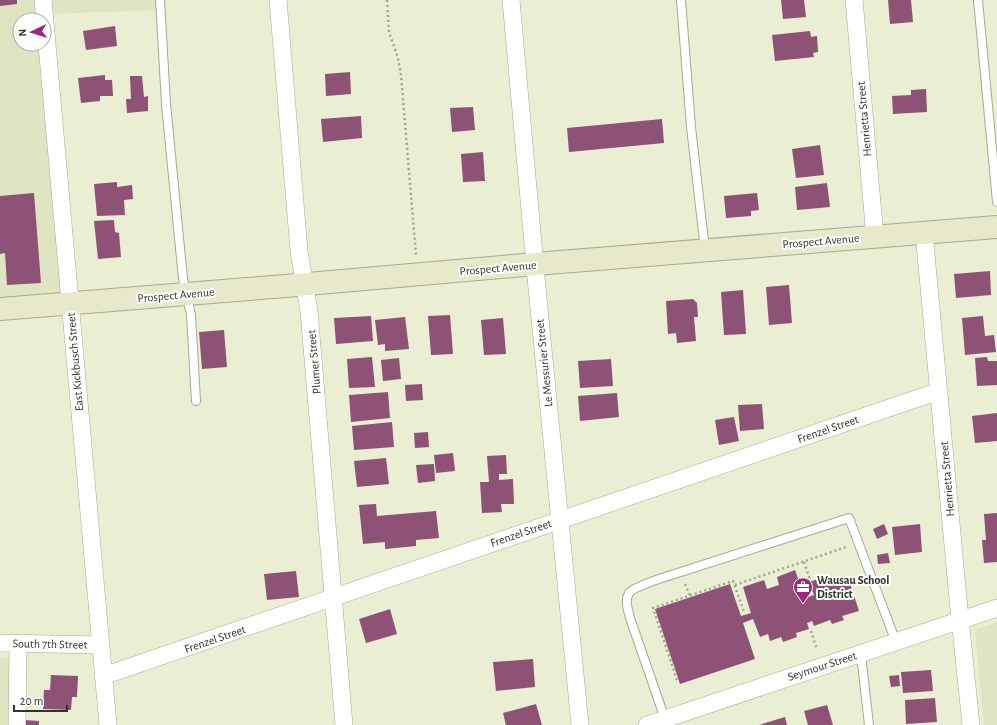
<svg xmlns="http://www.w3.org/2000/svg" width="997" height="725" font-family="'Alegreya Sans',sans-serif">
<style>
.built{fill:#dfe4c2;fill-rule:evenodd}
.building{fill:#8e5276}
.lines{fill:none;stroke-linecap:round;stroke-linejoin:round}
.lane-casing{stroke:#a7aa91;stroke-width:10}
.street-casing{stroke:#a7aa91;stroke-width:18}
.secondary-casing{stroke:#a7aa91;stroke-width:24}
.path{stroke:#a1a490;stroke-width:2.5;stroke-dasharray:2 3;stroke-linecap:butt}
.lane{stroke:#fff;stroke-width:8}
.street{stroke:#fff;stroke-width:17}
.secondary{stroke:#e7e9ca;stroke-width:22}
.labels{text-anchor:middle;dominant-baseline:central;stroke-width:4;stroke-linejoin:round;paint-order:stroke}
.street-label{font-size:12px;fill:#313228;stroke:#fff}
.poi-label{font-size:12px;font-weight:bold;fill:#313228;stroke:#fff;text-anchor:start}
</style>
<rect width="100%" height="100%" fill="#eaeed3"/>
<path class="built" d="M0,0H160L161,10L44,14L70,304L0,309ZM20,20H44V44H20Z
M997,622V725H984L975,630L977,629Z
M0,658H13L12,725H0Z"/>
<path class="building" d="M0,0H17V4L0,6Z
M781,0H804L806,17L783,19Z
M888,0H911L913,22L890,24Z
M115,26L117,46L86,50L83,31Z
M810,31L811,37L817,36L818,52L813,53L814,57L775,61L772,35Z
M350,72L351,94L326,96L325,74Z
M105,75V80H112L113,96H100V101L81,103L78,78Z
M130,76H142L144,97L148,96V111L127,113L126,99H131Z
M926,89L927,112L893,114L892,96L911,95V90Z
M473,107L475,130L452,132L450,108Z
M361,116L362,138L323,142L321,119Z
M662,119L664,143L569,152L567,128Z
M820,145L824,175L796,178L792,149Z
M483,152L485,181L463,182L461,154Z
M117,182V187L132,185L133,199L124,200L125,215L97,216L94,184Z
M827,183L830,207L797,210L795,187Z
M34,193L41,283L7,285L5,253L0,254V196Z
M757,193L759,210L751,211V216L726,218L724,196Z
M114,220L115,232L119,233L121,257L98,259L94,221Z
M990,271L991,295L956,298L954,274Z
M789,285L792,323L769,325L766,287Z
M743,290L746,334L724,335L721,292Z
M693,299L697,303L698,317H694L696,341L677,343L676,333L668,334L666,301Z
M450,315L453,354L431,355L428,316Z
M371,316L373,341L336,344L334,318Z
M983,316L985,336L994,335L996,352L965,355L962,318Z
M405,317L409,349L385,351V344L378,345L375,320Z
M503,318L506,354L484,355L481,320Z
M224,330L227,367L202,369L199,332Z
M372,357L375,387L349,388L347,359Z
M987,357L988,361H997V385L977,386L975,358Z
M399,358L401,379L383,381L381,360Z
M611,359L613,386L580,388L578,361Z
M422,384L423,400L406,401L405,385Z
M388,392L390,418L351,422L349,395Z
M617,393L619,417L580,421L578,396Z
M762,404L764,429L740,431L738,405Z
M997,413V441L975,443L972,416Z
M734,417L739,441L719,445L715,420Z
M392,422L394,447L354,450L352,426Z
M428,432L429,447L415,448L414,433Z
M453,453L455,471L436,473L434,455Z
M506,455L507,474H499V480L513,479L514,504H501L502,512L482,513L480,482H489L487,456Z
M386,458L389,484L357,487L354,461Z
M434,464L435,481L418,483L416,465Z
M376,504L377,516L436,511L439,538L416,540V546L385,549V542L363,544L359,505Z
M997,513V562L984,563L982,540H986L984,514Z
M884,524L888,534L877,539L873,529Z
M920,524L922,552L895,555L892,527Z
M888,553L890,563L878,564L877,555Z
M795,570L805,598L814,595L809,582L827,576L830,583L848,577L859,611L842,616L844,620L832,624L830,620L814,626L812,621L807,623L809,629L796,633L797,637L783,642L781,637L770,641L768,634L760,637L753,619L743,623L755,659L680,684L655,609L730,584L741,616L751,613L743,587L764,580L767,589L779,585L777,577Z
M296,571L299,597L267,600L264,574Z
M390,609L397,634L366,643L359,619Z
M533,659L535,687L496,691L493,662Z
M931,670L933,691L903,693L901,672Z
M51,675L78,676L77,697H72L71,710L43,709L44,690H50Z
M899,675L900,686L891,687L889,676Z
M935,698L937,722L906,724L905,700Z
M536,704L542,725H506L503,713Z
M827,705L833,725H808L804,711Z
M785,717L787,725H759Z
M24,720L39,721V725H23Z"/>
<g class="lines">
<g class="lane-casing">
<path id="lane" d="M160,0L166,104L183,279L191,315L196,401
M681,0L691,127L705,250
M978,0L997,202
M861,654L869,725
M665,719L630,618C628,610 624,599 630,592C638,584 675,574 687,570C741,553 795,535 849,518L896,642"/>
</g>
<g class="street-casing">
<path id="street" d="M43,0L108,725
M278,0L299,251L309,311L344,725
M511,0L537,288L580,725
M854,0L875,237
M924,233L958,599L971,725
M0,643L101,645
M103,676L939,391
M17,725L18,644
M647,725L997,608"/>
</g>
<g class="secondary-casing">
<path id="secondary" d="M0,309L285,286L535,264L997,227"/>
</g>
<path class="path" d="M387,0L389,32L398,58L401,75L416,255
M804,562L810,580
M685,584L690,596
M735,585L846,547
M811,631L817,650
M677,680L653,608L733,581L744,612"/>
<use href="#lane" class="lane"/>
<use href="#street" class="street"/>
<use href="#secondary" class="secondary"/>
</g>
<defs>
<g id="office-pin" transform="scale(1)"><path d="M0 17L-7.5 6A9.5 9.5 0 1 1 7.5 6Z" fill="#a02479" stroke="#fff"/><path d="M-6-3h4V-5.5h4V-3h4V5H-6ZM-1-4.5V-3h2v-1.5ZM-6 0V1H6V0Z" fill="#fff"/></g>
</defs>
<g fill-rule="evenodd">
<use href="#office-pin" x="803" y="587"/>
</g>
<g class="labels">
<g class="street-label">
<text transform="translate(864 119) rotate(-95)">Henrietta Street</text>
<text transform="translate(821 241) rotate(-5)">Prospect Avenue</text>
<text transform="translate(498 268) rotate(-5)">Prospect Avenue</text>
<text transform="translate(176 295) rotate(-5)">Prospect Avenue</text>
<text transform="translate(75 362) rotate(-95)">East Kickbusch Street</text>
<text transform="translate(314 362) rotate(-95)">Plumer Street</text>
<text transform="translate(544 363) rotate(-96)">Le Messurier Street</text>
<text transform="translate(828 429) rotate(-19)">Frenzel Street</text>
<text transform="translate(947 479) rotate(-95)">Henrietta Street</text>
<text transform="translate(521 533) rotate(-19)">Frenzel Street</text>
<text transform="translate(215 639) rotate(-19)">Frenzel Street</text>
<text transform="translate(50 644) rotate(1)">South 7th Street</text>
<text transform="translate(822 666) rotate(-18)">Seymour Street</text>
</g>
<g class="poi-label">
<text x="817" y="580">Wausau School<tspan x="817" dy="14">District</tspan></text>
</g>
</g>
<g transform="translate(32 32) rotate(266)"><circle r="19" fill="#ffffff" stroke="#adada9"/>
<path d="M0-3L7 15L0 10L-7 15Z" fill="#a02479"/>
<text y="-6" font-size="11" font-weight="bold" text-anchor="middle" fill="#313228">N</text>
</g>
<path d="M14 705v6h53v-6" fill="none" stroke="#313228" stroke-width="2"/>
<text x="20" y="705" font-size="12" fill="#313228" stroke="#ffffff" stroke-width="3" paint-order="stroke">20 m</text>
</svg>
